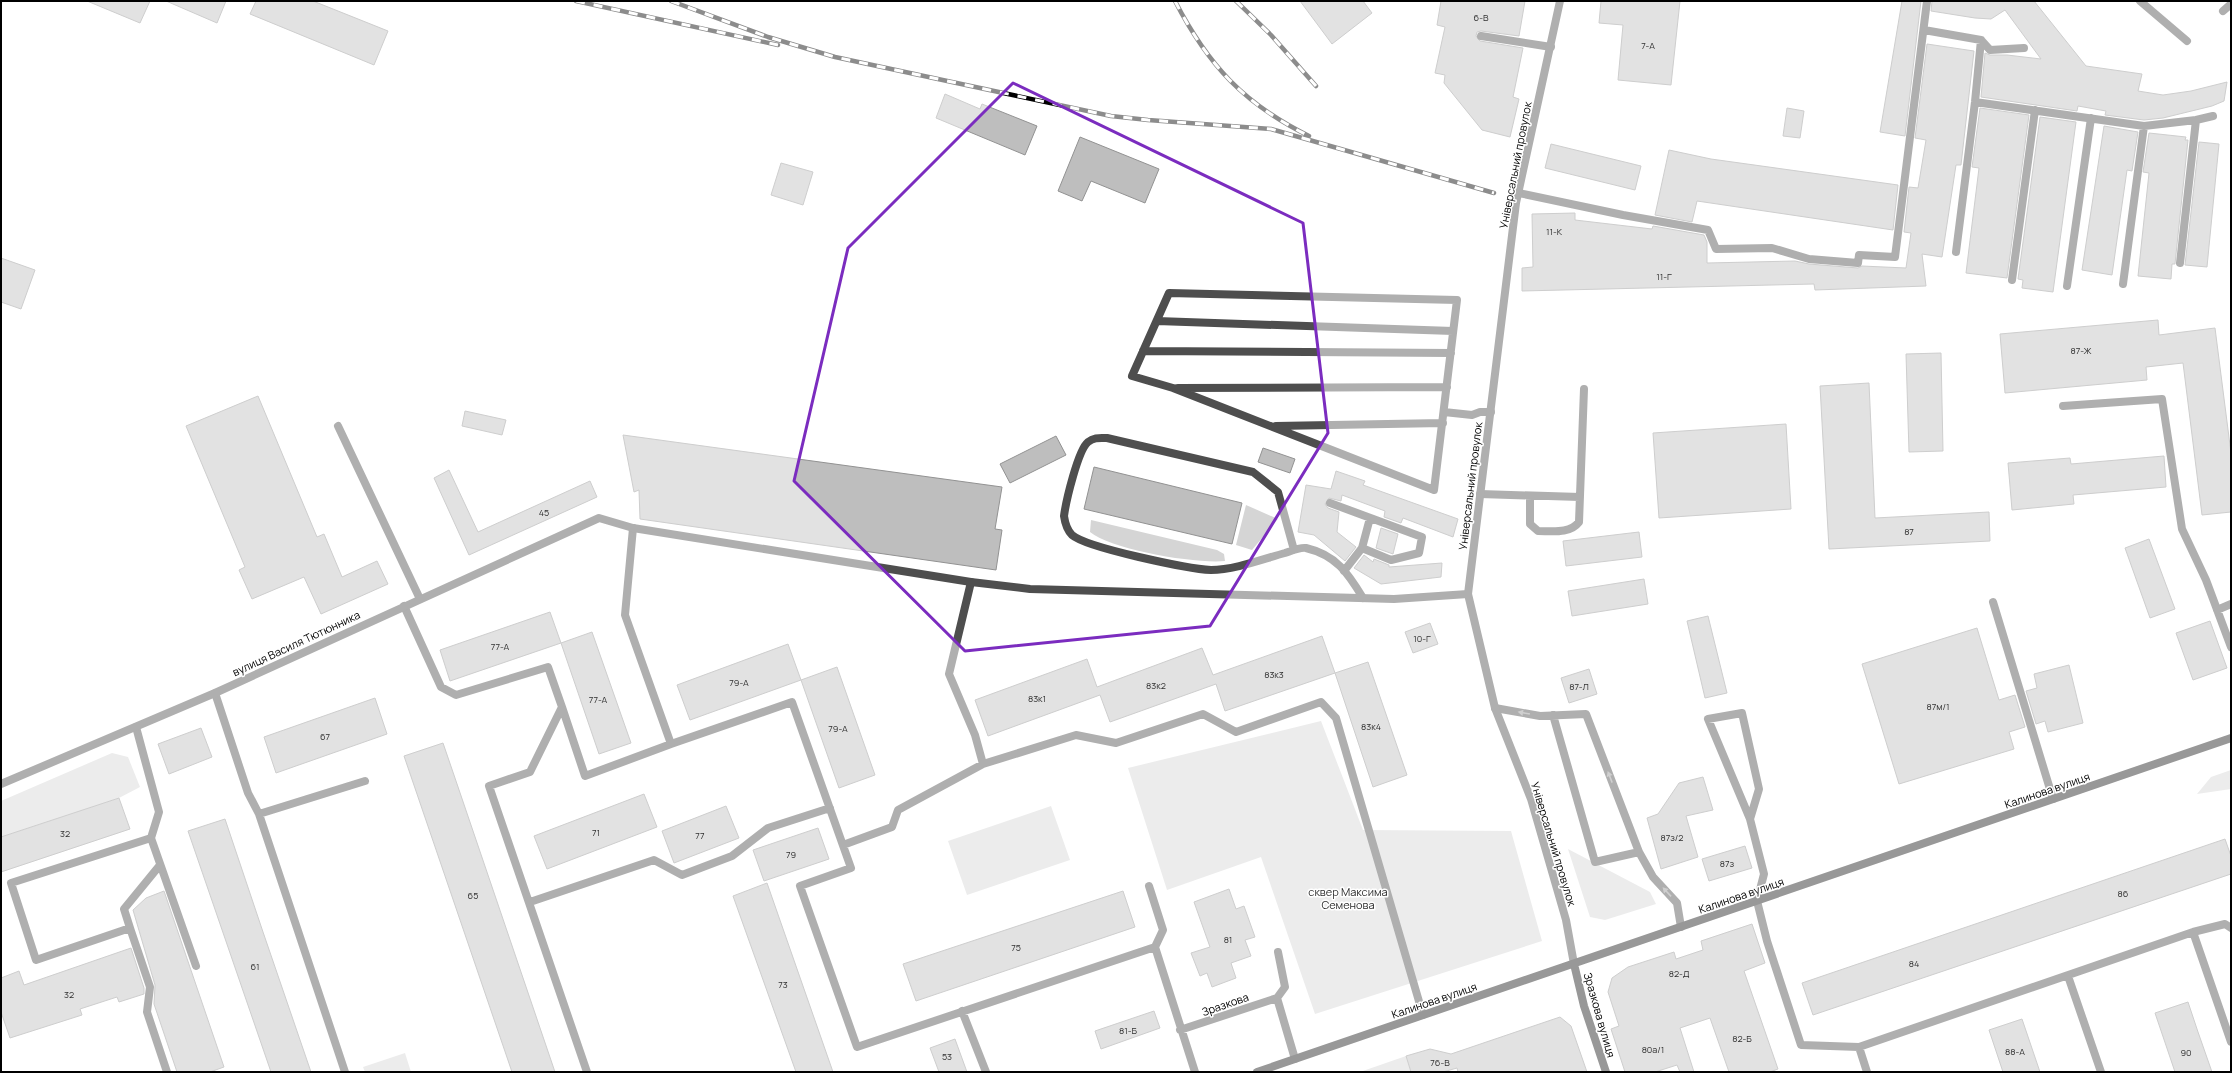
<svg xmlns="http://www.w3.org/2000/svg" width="2232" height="1073" font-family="Manrope,sans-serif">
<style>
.green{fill:#d5d5d5}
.building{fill:#bebebe;stroke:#929292}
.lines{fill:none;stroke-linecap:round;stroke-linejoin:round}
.lane{stroke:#4e4e4e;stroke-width:8}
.street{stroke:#4e4e4e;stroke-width:8}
.secondary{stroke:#1b1b1b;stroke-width:8}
.rail-casing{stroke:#000;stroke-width:4.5}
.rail{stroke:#fff;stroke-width:3;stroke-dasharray:9;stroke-linecap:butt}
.oneway{fill:#959595}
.marked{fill:none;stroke:#7b2cbf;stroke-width:3;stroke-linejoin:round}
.labels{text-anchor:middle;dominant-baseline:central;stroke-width:3;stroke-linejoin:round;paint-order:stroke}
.number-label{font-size:9px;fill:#303030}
.street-label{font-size:11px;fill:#000;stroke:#fff}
.park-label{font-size:11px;fill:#2c2c2c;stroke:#fff}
</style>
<rect width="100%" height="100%" fill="#fff"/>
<path class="green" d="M1246,505L1278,519L1252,550L1236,545Z
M1091,520L1217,550L1224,554L1225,561C1196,564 1112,550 1090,532Z
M1321,721L1363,830L1511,831L1542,941L1315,1014L1261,857L1167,890L1128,768Z
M112,753L128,757L140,787L119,798L1,837V801Z
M2231,770V789L2197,794L2211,777Z
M1051,806L1070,860L967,895L948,841Z
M1568,849L1650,892L1656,904L1605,920L1590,917Z
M405,1053L411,1072H365L363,1067Z
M1406,1056L1411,1072H1360Z"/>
<path class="building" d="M87,1H150L140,23Z
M166,1H226L217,23Z
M256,1H313L388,31L374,65L250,14Z
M1300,1H1363L1372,13L1332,44Z
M1441,1H1525L1519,36L1481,31L1477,32L1476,36L1480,41L1523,48L1513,97L1519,99L1510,137L1482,130L1444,83L1445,75L1435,73L1445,27L1437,25Z
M1601,1H1680L1671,85L1618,80L1623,25L1599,23Z
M1902,1H1921L1905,136L1880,132Z
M1932,1H2034L2086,66L2142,74L2138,91L2163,95L2191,91L2227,82L2224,101L2212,106L2163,118L2144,120L2105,115L2106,111L2078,106L2077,111L1981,97L1985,53L1990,55H2007L2041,59L2005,10L1991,19L1975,18L1931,11Z
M1927,44L1974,51L1961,165H1956L1942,257L1922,254L1926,286L1815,290L1814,284L1522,291V268L1533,267L1532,214L1575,213V220L1652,229L1653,226L1704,235L1707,242V263L1795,261L1809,264L1858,268L1862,266L1906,268L1911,233L1904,232L1909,187L1918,188L1926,140L1915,138Z
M945,94L980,109L982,104L1037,126L1025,155L936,118Z
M1787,108L1804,111L1800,138L1783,136Z
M1980,108L2029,115L2007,278L1966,273L1979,168L1972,167Z
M2040,117L2076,122L2053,292L2022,288L2023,280L2018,279Z
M2104,126L2138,132L2132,171L2127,170L2112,275L2082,270Z
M2149,133L2186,137L2185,140H2188L2175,264H2172L2171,279L2138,276L2149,173L2143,172Z
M1080,137L1159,169L1145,203L1091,181L1082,201L1058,191Z
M2199,142L2219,144L2207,267L2185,265Z
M1551,144L1641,166L1635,190L1545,168Z
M1669,150L1711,159L1898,185L1893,230L1697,201L1692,222L1655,215Z
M781,163L813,172L803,205L771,195Z
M1,258L35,270L21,309L1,302Z
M2158,320L2159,335L2215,328L2231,453V512L2202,515L2183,363L2146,367L2147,380L2005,393L2000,334Z
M1941,353L1943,451L1909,452L1906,354Z
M1869,383L1875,518L1989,512L1990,541L1829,549L1820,386Z
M258,396L317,537L324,534L342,577L377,561L388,584L321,614L304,577L252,599L239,570L245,567L186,426Z
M465,411L506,420L502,435L462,426Z
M1786,424L1791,509L1659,518L1653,433Z
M623,435L1002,487L995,529L1002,530L996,570L640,519L639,490L634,492Z
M1056,436L1066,455L1010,483L1000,464Z
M1263,448L1295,459L1290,473L1258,462Z
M2164,456L2166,487L2073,495L2074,504L2012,510L2008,463L2070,458L2071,464Z
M1094,467L1242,503L1232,544L1084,509Z
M449,470L478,532L590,481L597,497L469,555L434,478Z
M1336,471L1365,481L1363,485L1458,519L1453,537L1403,518L1401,523L1384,517L1385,511L1342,495L1341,501L1329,498L1325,504L1328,508L1339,512L1337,532L1356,547L1345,561L1314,535L1298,532L1306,485L1331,489Z
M1381,528L1398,534L1393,554L1376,548Z
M1639,532L1642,557L1566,566L1563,541Z
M2149,539L2175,609L2150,618L2125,548Z
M1364,555L1373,562L1374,559L1389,565V567L1442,563L1441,577L1381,584L1354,568Z
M1644,579L1648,604L1572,616L1568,591Z
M550,612L561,643L450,681L440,650Z
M1708,616L1727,693L1705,698L1687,621Z
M2210,621L2227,668L2193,680L2176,633Z
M1430,623L1438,644L1413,653L1405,632Z
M1977,628L1999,700L2015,695L2025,727L2009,732L2014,749L1899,784L1862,664Z
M592,632L631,743L599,754L561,643Z
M1322,636L1335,673L1225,711L1216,684L1110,722L1100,695L988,736L975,700L1087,659L1097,687L1202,648L1213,675Z
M788,644L801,680L690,720L677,685Z
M1368,662L1407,775L1373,787L1335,673Z
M2069,665L2083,723L2048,732L2045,721L2036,724L2026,691L2037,688L2034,674Z
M837,667L875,775L839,788L801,680Z
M1589,669L1597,694L1569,703L1561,678Z
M375,698L387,734L276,773L264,737Z
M201,728L212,757L169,774L158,744Z
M443,743L456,781L555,1072H512L404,756Z
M1703,777L1713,810L1686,816L1698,857L1661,869L1647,818L1658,814L1679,783Z
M644,794L657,827L547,869L534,836Z
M119,798L130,829L1,872V837Z
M726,806L739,838L674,863L662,831Z
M225,819L263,932L311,1072H271L188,831Z
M818,828L829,859L764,881L753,850Z
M2225,839L2231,856V874L1813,1015L1802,983Z
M1745,846L1752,868L1709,881L1702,859Z
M767,883L833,1072H796L733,896Z
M1229,889L1236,909L1244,906L1255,937L1245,940L1251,956L1231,963L1236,978L1212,987L1207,973L1200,976L1191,953L1210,947L1194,902Z
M164,891L224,1067L210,1072H177L154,1004L155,985L133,910L146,898Z
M1123,891L1135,927L916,1001L903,964Z
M1752,924L1765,963L1744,971L1778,1069L1770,1072H1729L1710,1018L1680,1028L1694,1072H1680L1677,1065L1655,1072H1625L1611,1029L1619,1026L1608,992L1612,978L1628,967L1674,952L1676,959L1703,950L1701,941Z
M131,948L144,988V994L119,1002L117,997L80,1009L82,1015L10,1038L1,1012V978L19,971L24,985Z
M2188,1002L2198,1032L2212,1072H2175L2155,1013Z
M1154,1011L1160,1028L1101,1049L1095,1031Z
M1560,1017L1571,1026L1587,1072H1458L1457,1068L1443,1072H1411L1406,1056L1430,1049L1451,1054Z
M2022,1019L2040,1072H2003L1989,1030Z
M955,1039L967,1072H939L930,1048Z"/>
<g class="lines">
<path class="lane" d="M2140,1L2187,41
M2223,11L2231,4
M1924,30L1981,40L1990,50L2024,48
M1481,36L1551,47
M1975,102L2144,126L2196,120L2213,116
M1519,193L1623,215L1708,230L1716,249L1772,248L1809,259L1858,263L1859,255L1895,257L1927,1
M1956,252L1975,102L1981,40
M2180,263L2196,120
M2012,280L2035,110
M2123,284L2144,126
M2067,286L2091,118
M1169,293L1457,300L1434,490L1173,388L1132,376Z
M1157,321L1453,331
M1143,351L1451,353
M1178,388L1447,387
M2063,406L2162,399L2182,529L2206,580L2231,647
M1444,412L1472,415L1480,412H1491
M338,426L420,599
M1276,426L1443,423
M1480,494L1580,497
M1530,496V524L1538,531C1552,531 1570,534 1579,522L1584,389
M1330,503L1422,537L1419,553L1391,560L1362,548L1344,571
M1362,548L1370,518
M1294,550L1278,492L1253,472L1107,438C1100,438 1094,437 1088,442C1078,450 1066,501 1064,516C1065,523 1067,530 1072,535C1087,548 1189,569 1211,570C1234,570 1263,559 1285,553C1291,551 1300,547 1306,548C1336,555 1348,573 1363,598
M1993,602L2053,799
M404,606L441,687L456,695L548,667L562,707L530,772L489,786L587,1072
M2217,610L2231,604
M215,693L248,793L259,814L345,1072
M562,707L585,776L671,744L625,615L633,528
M1495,708L1540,716L1586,714L1639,852L1653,877L1677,903L1681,927
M1553,715L1595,862L1639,852
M136,727L159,812L151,838L11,883L36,960L130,928L124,909L160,865
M671,744L792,702L851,868L800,886L857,1047L1155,947
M983,764L1076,735L1116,743L1203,714L1236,732L1321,702L1336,718L1423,1015
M259,814L365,781
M1750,819L1708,719L1742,713L1759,789L1750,819L1764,874L1757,901L1767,941L1801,1045L1859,1047L1867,1072
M151,838L196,966
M843,845L892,827L898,810L983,764L975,735L949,674L971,582
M1149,886L1163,930L1155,947L1195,1072
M530,902L654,860L682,875L732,856L768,828L830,808
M130,928L150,987L147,1012L167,1072
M2193,932L2231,1042
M1278,952L1285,987L1277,998L1295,1059
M2068,976L2101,1072
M962,1011L986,1072
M1180,1030L1277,998
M1859,1047L2193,932L2225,924L2231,928"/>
<path class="street" d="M1560,1L1516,203L1468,594L1495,708L1531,799L1566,920L1574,964
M1,784L215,693L599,518L633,528L971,582L1030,589L1394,599L1468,594"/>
<path class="secondary" d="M1574,964L1584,1006L1606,1072
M1257,1072L2231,738"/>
<g class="rail-casing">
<path id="rail" d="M576,1L778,45
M671,1L768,37L835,57L1111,116L1148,120L1271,129L1494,193
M1175,1C1208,65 1244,104 1309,136
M1236,1L1271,35L1316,86"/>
</g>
<use href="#rail" class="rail"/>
</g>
<defs><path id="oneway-solid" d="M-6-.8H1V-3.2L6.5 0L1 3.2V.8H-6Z"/></defs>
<g class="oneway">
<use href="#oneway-solid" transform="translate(1524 713) rotate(-170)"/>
<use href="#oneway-solid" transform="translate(1610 777) rotate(-111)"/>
<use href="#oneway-solid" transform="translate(1667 892) rotate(-133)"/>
</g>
<path d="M0 0H2232V1073H0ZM1013,83L1303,223L1328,433L1210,626L965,651L794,481L848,248Z" fill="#fff" fill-opacity=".55" fill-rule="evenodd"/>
<path class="marked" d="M1013,83L1303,223L1328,433L1210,626L965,651L794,481L848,248Z"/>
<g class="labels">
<g class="number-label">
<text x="1481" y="17">6-В</text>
<text x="1648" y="45">7-А</text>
<text x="1554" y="231">11-К</text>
<text x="1664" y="276">11-Г</text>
<text x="2081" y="350">87-Ж</text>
<text x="544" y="512">45</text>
<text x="1909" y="531">87</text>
<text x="1422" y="638">10-Г</text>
<text x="500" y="646">77-А</text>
<text x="1274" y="674">83к3</text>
<text x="739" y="682">79-А</text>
<text x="1156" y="685">83к2</text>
<text x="1579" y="686">87-Л</text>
<text x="1037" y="698">83к1</text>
<text x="598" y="699">77-А</text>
<text x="1938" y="706">87м/1</text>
<text x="1371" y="726">83к4</text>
<text x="838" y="728">79-А</text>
<text x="325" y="736">67</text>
<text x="596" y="832">71</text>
<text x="65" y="833">32</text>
<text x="700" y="835">77</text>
<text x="1672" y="837">87з/2</text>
<text x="791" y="854">79</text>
<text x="1727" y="863">87з</text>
<text x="2123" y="893">86</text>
<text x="473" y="895">65</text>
<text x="1228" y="939">81</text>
<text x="1016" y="947">75</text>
<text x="1914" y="963">84</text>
<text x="255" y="966">61</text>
<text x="1679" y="973">82-Д</text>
<text x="783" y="984">73</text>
<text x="69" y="994">32</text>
<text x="1128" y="1030">81-Б</text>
<text x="1742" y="1038">82-Б</text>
<text x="1653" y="1049">80а/1</text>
<text x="2015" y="1051">88-А</text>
<text x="2186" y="1052">90</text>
<text x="947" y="1056">53</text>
<text x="1440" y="1062">76-В</text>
</g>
<g class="street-label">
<text transform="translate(1515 165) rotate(-79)">Універсальний провулок</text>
<text transform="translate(1470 486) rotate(-83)">Універсальний провулок</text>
<text transform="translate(296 643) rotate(-25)">вулиця Василя Тютюнника</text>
<text transform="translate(2047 790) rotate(-19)">Калинова вулиця</text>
<text transform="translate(1554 844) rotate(73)">Універсальний провулок</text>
<text transform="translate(1741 895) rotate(-19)">Калинова вулиця</text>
<text transform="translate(1434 1000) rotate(-19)">Калинова вулиця</text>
<text transform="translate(1225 1004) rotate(-19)">Зразкова</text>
<text transform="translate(1600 1015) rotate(74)">Зразкова вулиця</text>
</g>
<g class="park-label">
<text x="1348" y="891">сквер Максима<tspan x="1348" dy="13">Семенова</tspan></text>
</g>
</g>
<rect width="2232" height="1073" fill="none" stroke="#000000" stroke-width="4"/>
</svg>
